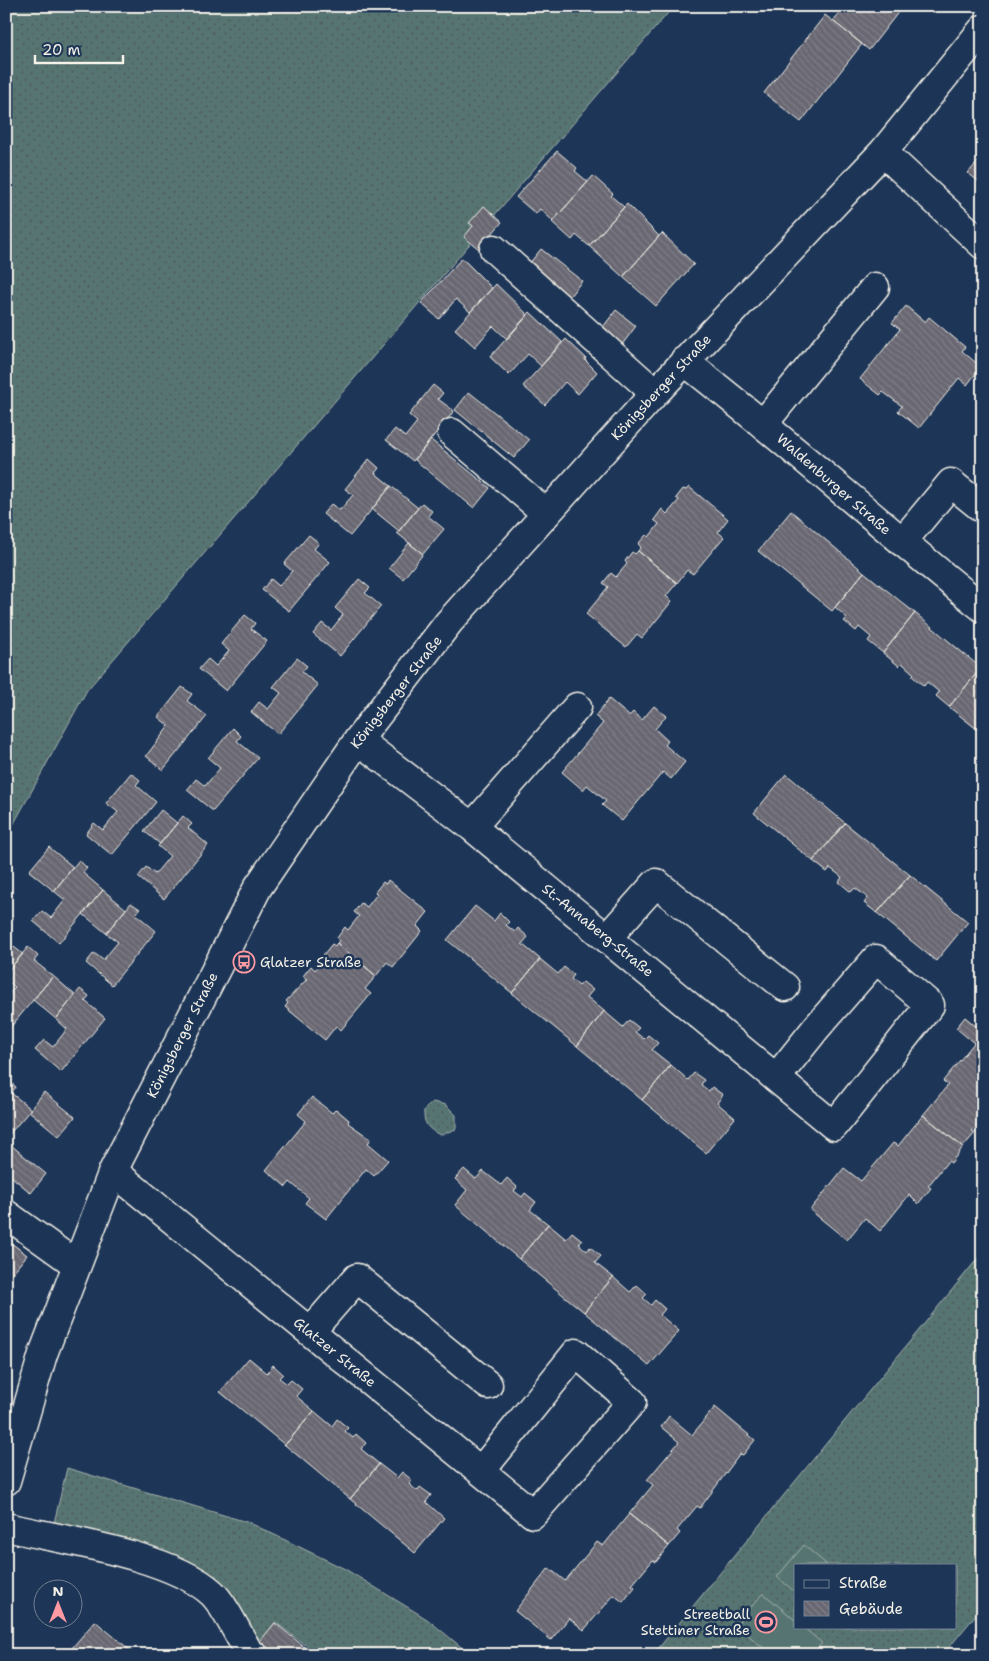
<svg xmlns="http://www.w3.org/2000/svg" width="989" height="1661" font-family="'Shantell Sans',sans-serif">
<style>
.grass{fill:url(#grass-dots);stroke:#a6b2ad;fill-rule:evenodd}
.pitch{fill:#577472;stroke:#a6b2ad}
.building{fill:url(#building-back-hatch);stroke:#f4f1e8}
.lines{fill:none;stroke-linecap:round;stroke-linejoin:round}
.minor-casing{stroke:#f4f1e8;stroke-width:31}
.minor{stroke:#1d3557;stroke-width:28}
.labels{text-anchor:middle;dominant-baseline:central;stroke-width:5;stroke-linejoin:round;paint-order:stroke}
.street-label{font-size:14px;fill:#f4f1e8;stroke:#1d3557}
.poi-label{font-size:14px;fill:#f4f1e8;stroke:#1d3557;text-anchor:start}
</style>
<defs>
<pattern id="grass-dots" width="8" height="8" patternUnits="userSpaceOnUse" patternTransform="scale(1.25)"><rect width="8" height="8" fill="#577472"/><path d="M2 2h.1M6 6h.1" fill="none" stroke="#4f5c5a" stroke-width="1.8" stroke-linecap="round"/></pattern>
<pattern id="building-back-hatch" width="6" height="6" patternUnits="userSpaceOnUse" patternTransform="scale(1.25)"><rect width="6" height="6" fill="#696772"/><path d="M-1 5l2 2M0 0l6 6M5-1l2 2" fill="none" stroke="#7f7d86"/></pattern>
</defs>
<rect width="100%" height="100%" fill="#1d3557"/>
<filter id="ink" filterUnits="userSpaceOnUse"><feTurbulence type="fractalNoise" baseFrequency=".02" numOctaves="2"/><feDisplacementMap in="SourceGraphic" scale="10" xChannelSelector="R" yChannelSelector="G"/><feConvolveMatrix kernelMatrix="1 2 1 2 8 2 1 2 1" color-interpolation-filters="sRGB"/></filter>
<g filter="url(#ink)">
<path class="grass" d="M14,6H674L87,690L6,838V40Z
M433,1102L446,1105L456,1115V1129L440,1135C428,1129 423,1124 424,1110Z
M983,1252V1606L943,1655H653ZM795,1565H955V1627H795Z
M67,1468L250,1523L345,1569L427,1619L471,1655H318L275,1622L262,1641L239,1619L216,1576L54,1523Z"/>
<path class="pitch" d="M804,1545L827,1565H795V1592L777,1577Z
M763,1593L795,1620V1627H803L822,1643L812,1655H772L736,1625Z"/>
<path class="building" d="M845,6H903L869,50L833,21Z
M825,15L862,44L801,122L764,93Z
M557,151L577,168L575,171L588,182L553,221L540,209L536,214L516,197Z
M983,156V185L968,173Z
M593,176L613,194L611,196L624,207L589,246L576,235L572,240L552,222Z
M627,204L659,236L623,277L589,246Z
M484,206L502,222L479,249L464,237L473,226L469,223Z
M662,233L694,264L656,306L623,277Z
M541,249L582,281L565,302L525,269Z
M462,258L492,288L470,312L456,299L439,319L421,303Z
M496,284L528,315L507,339L493,326L475,347L455,329Z
M906,306L925,322L929,317L965,347L962,351L981,367L967,385L959,378L919,428L898,411L902,406L883,392L880,395L860,379L900,329L892,323Z
M616,310L636,326L621,346L600,331Z
M530,312L562,342L541,366L528,354L509,375L490,357Z
M566,339L586,358L585,360L597,372L578,394L565,382L545,405L523,386Z
M433,385L443,393L438,399L454,411L413,461L386,440L395,429L405,437L417,422L409,415Z
M469,392L529,440L514,458L455,410Z
M431,440L490,488L474,508L415,460Z
M369,459L379,468L375,473L391,486L350,536L323,514L331,504L340,510L353,495L345,489Z
M391,486L418,508L399,531L372,509Z
M689,487L728,519L718,532L724,537L693,574L687,570L677,583L638,551L641,547L638,544L646,535L649,537L659,524L654,520L662,509L667,514L679,500L676,498L683,489L686,490Z
M422,503L432,511L428,516L444,529L423,554L397,533Z
M791,511L864,572L832,611L758,551Z
M309,535L319,543L314,549L330,562L289,611L262,590L271,579L279,586L292,571L284,564Z
M409,543L423,554L403,579L389,568Z
M638,551L677,583L666,596L672,601L642,638L637,634L626,647L586,614L608,587L603,583L611,573L616,577L627,564L625,561L632,552L635,554Z
M864,572L915,613L883,653L868,641L871,637L859,627L856,631L844,621L847,618L835,607Z
M359,579L370,588L365,593L381,606L340,656L313,634L322,623L331,630L343,615L335,608Z
M915,613L981,668L949,707L936,696L939,692L927,682L924,686L912,676L914,674L902,663L899,666L883,653Z
M245,615L255,623L251,629L267,641L226,691L199,669L208,659L216,666L229,651L221,644Z
M297,658L307,666L302,672L318,685L278,734L251,712L259,702L268,709L281,693L273,687Z
M981,668L983,669V734L949,707Z
M182,687L192,694L187,701L207,716L163,770L146,756L169,726L158,717Z
M609,699L629,716L633,712L642,720L654,706L666,716L655,729L668,741L665,745L685,762L671,779L663,772L622,821L602,805L606,801L587,785L583,790L562,772L603,723L595,716Z
M233,728L241,736L237,741L258,758L213,811L187,790L196,779L205,786L220,768L208,758Z
M131,773L140,780L136,785L156,802L112,855L86,834L94,823L103,830L118,812L106,803Z
M786,774L845,823L813,861L754,813Z
M161,810L177,823L160,844L144,831Z
M183,816L192,824L188,828L208,845L164,899L138,877L146,867L155,874L170,856L158,846Z
M845,823L910,875L877,913L864,903L868,898L855,888L851,892L839,882L842,877L830,868L827,872L813,861Z
M49,847L73,867L54,891L29,871Z
M79,860L87,868L83,873L103,890L59,943L33,921L42,911L51,918L65,900L54,891Z
M910,875L968,922L936,961L877,913Z
M388,880L428,912L417,926L422,931L393,967L387,962L376,976L337,943L339,941L337,938L345,927L348,930L359,916L354,912L361,903L367,907L377,894L375,892L383,882L386,884Z
M103,890L126,909L106,933L83,914Z
M131,903L140,909L136,914L156,931L112,985L86,963L94,953L103,960L118,942L106,933Z
M475,906L494,921L500,913L509,922L506,925L515,932L518,928L528,937L522,944L540,959L512,993L447,940Z
M6,941L23,954L6,973Z
M337,943L376,976L365,989L371,994L341,1030L336,1026L325,1040L285,1007L288,1003L286,1001L307,979L303,976L311,966L315,970L326,957L323,955L332,944L335,946Z
M28,947L38,956L34,961L53,976L9,1029L6,1027V997L15,987L6,980V973Z
M540,959L558,974L564,967L574,975L571,979L579,986L583,982L593,990L587,997L604,1011L577,1046L512,993Z
M53,976L75,995L56,1019L33,1000Z
M80,989L89,996L85,1001L105,1018L61,1072L35,1050L44,1040L53,1047L67,1029L56,1019Z
M604,1011L623,1027L629,1020L639,1028L635,1032L644,1039L648,1035L658,1043L652,1050L671,1065L642,1100L577,1046Z
M965,1017L983,1032V1118L972,1131L975,1133L963,1147L923,1115L948,1085L943,1081L974,1043L956,1028Z
M671,1065L688,1080L694,1073L704,1080L701,1085L709,1091L712,1087L723,1095L717,1103L735,1118L706,1153L642,1100Z
M7,1079L16,1087L11,1093L31,1109L6,1138Z
M44,1092L75,1117L59,1136L29,1111Z
M312,1097L332,1113L336,1109L349,1120L348,1123L371,1139L368,1143L388,1160L374,1176L366,1169L326,1219L305,1203L309,1198L290,1182L286,1187L266,1170L306,1121L298,1114Z
M923,1115L963,1147L951,1163L948,1161L928,1186L931,1188L918,1204L909,1195L880,1231L865,1218L847,1240L810,1210L844,1168L861,1181L893,1143L898,1146Z
M6,1141L46,1174L31,1193L6,1172Z
M464,1169L476,1179L483,1171L501,1185L507,1178L517,1187L514,1191L522,1197L525,1193L536,1202L530,1210L548,1224L519,1259L455,1205L467,1190L455,1179Z
M548,1224L566,1239L572,1232L582,1240L579,1244L587,1251L590,1247L601,1256L595,1263L613,1277L584,1312L519,1259Z
M6,1239L27,1255L6,1281Z
M613,1277L630,1292L637,1285L647,1294L643,1298L651,1305L655,1300L665,1309L660,1315L679,1331L649,1366L584,1312Z
M249,1358L267,1373L273,1365L283,1374L279,1378L287,1384L291,1380L302,1389L296,1396L314,1411L285,1445L220,1392Z
M715,1407L755,1440L743,1455L740,1454L700,1508L697,1506L677,1530L680,1533L669,1546L629,1514L653,1485L647,1480L679,1442L661,1427L669,1416L692,1435Z
M314,1411L332,1426L337,1419L348,1428L345,1431L353,1438L356,1434L366,1443L361,1449L379,1464L350,1499L285,1445Z
M379,1464L397,1478L402,1472L412,1480L409,1484L417,1491L420,1487L431,1495L426,1502L444,1518L415,1553L350,1499Z
M629,1514L669,1546L656,1562L653,1560L632,1585L635,1587L623,1602L614,1595L584,1630L569,1618L551,1640L515,1611L549,1568L565,1581L597,1542L603,1546Z
M95,1621L136,1655H66Z
M275,1623L314,1655H277L260,1641Z"/>
<g class="lines">
<g class="minor-casing">
<path id="minor" d="M883,152L983,245
M494,249L655,393
M684,361C786,440 882,527 983,608
M764,423L875,287
M452,433L546,513
M902,542L951,483L983,509
M358,740L472,827L834,1126L930,1005L876,959L817,1027L777,1077
M472,827L577,707
M607,938L656,883L785,987
M113,1171L533,1514L632,1402L576,1353L481,1471
M6,1214L77,1265
M310,1332L357,1278L488,1385
M6,1481L43,1354L113,1171L258,887L358,740L449,622L655,393L883,152L983,29
M6,1527C63,1540 170,1555 212,1593C224,1604 239,1636 248,1651L253,1655"/>
</g>
<use href="#minor" class="minor"/>
</g>
</g>
<defs>
<g id="bus-ring" transform="scale(1.125)"><circle r="9.5" fill="#1d3557" stroke="#ff9aa2" stroke-width="1.5"/><path d="M-5-6H5V4H4V6H2V4H-2V6H-4V4H-5ZM-3.5-4V0h7V-4ZM-3.5 1.2v1.5H-2V1.2ZM2 1.2v1.5H3.5V1.2Z" fill="#ff9aa2"/></g>
<g id="stadium-ring" transform="scale(1.125)"><circle r="9.5" fill="#1d3557" stroke="#ff9aa2" stroke-width="1.5"/><path d="M0-5a6.5 5 0 1 0 0 10a6.5 5 0 1 0 0-10ZM-3.5-1.8h7v3.6h-7Z" fill="#ff9aa2"/></g>
</defs>
<g fill-rule="evenodd">
<use href="#bus-ring" x="244" y="962"/>
<use href="#stadium-ring" x="766" y="1622"/>
</g>
<g class="labels">
<g class="street-label">
<text transform="translate(661 387) rotate(-47)">Königsberger Straße</text>
<text transform="translate(834 484) rotate(41)">Waldenburger Straße</text>
<text transform="translate(396 692) rotate(-52)">Königsberger Straße</text>
<text transform="translate(598 930) rotate(39)">St.-Annaberg-Straße</text>
<text transform="translate(182 1035) rotate(-63)">Königsberger Straße</text>
<text transform="translate(335 1352) rotate(39)">Glatzer Straße</text>
</g>
<g class="poi-label">
<text x="260" y="962">Glatzer Straße</text>
<text x="750" y="1614" text-anchor="end">Streetball<tspan x="750" dy="16">Stettiner Straße</tspan></text>
</g>
</g>
<rect width="989" height="1661" fill="none" stroke="#1d3557" stroke-width="25"/>
<rect x="12" y="12" width="964" height="1636" fill="none" stroke="#f4f1e8" stroke-width="2" filter="url(#ink)"/>
<rect x="794" y="1564" width="162" height="65" fill="#1d3557" stroke="#738091"/>
<rect x="804" y="1580" width="25" height="8" fill="#1d3557" stroke="#738091"/>
<text x="839" y="1588" font-size="15" fill="#f4f1e8">Straße</text>
<rect x="804" y="1601" width="25" height="15" fill="url(#building-back-hatch)" stroke="#738091"/>
<text x="839" y="1614" font-size="15" fill="#f4f1e8">Gebäude</text>
<g transform="translate(58 1604)"><circle r="24" fill="#1d3557" stroke="#738091"/>
<path d="M0-4L9 19L0 12L-9 19Z" fill="#ff9aa2"/>
<text y="-8" font-size="14" font-weight="bold" text-anchor="middle" fill="#f4f1e8">N</text>
</g>
<path d="M35 55v8h88v-8" fill="none" stroke="#f4f1e8" stroke-width="2.5"/>
<text x="42" y="55" font-size="15" fill="#f4f1e8" stroke="#1d3557" stroke-width="4" paint-order="stroke">20 m</text>
</svg>
